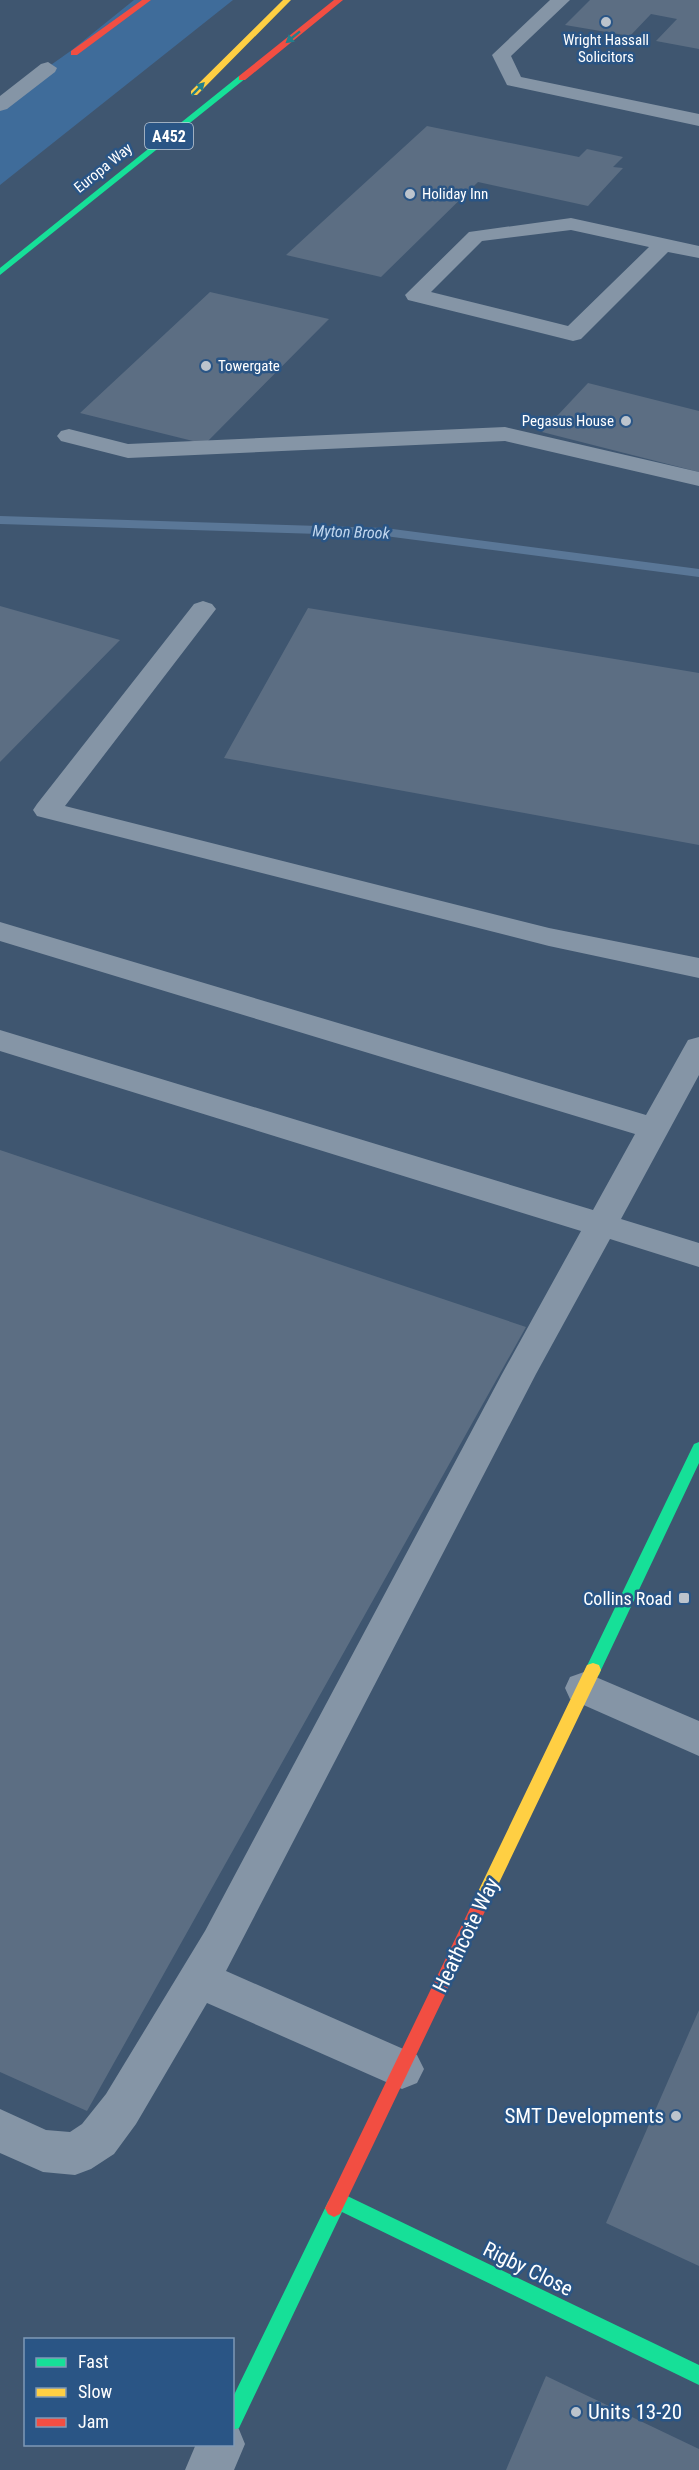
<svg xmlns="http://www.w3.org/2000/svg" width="699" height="2470" font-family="'Roboto Condensed',sans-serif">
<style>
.green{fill:#3f6c9a}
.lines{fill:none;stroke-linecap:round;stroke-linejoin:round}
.stream{fill:#5a7797;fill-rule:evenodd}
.building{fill:#5c6e83}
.lane{fill:#8595a6;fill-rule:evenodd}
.street{fill:#8595a6;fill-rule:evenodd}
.fast{fill:#16e098;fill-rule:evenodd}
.slow{fill:#ffcf43;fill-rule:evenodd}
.jam{fill:#f24e42;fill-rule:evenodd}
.oneway{fill:#247f8b}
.poi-dot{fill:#bcc4cd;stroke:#2a5585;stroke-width:2}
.labels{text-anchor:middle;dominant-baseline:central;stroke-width:5;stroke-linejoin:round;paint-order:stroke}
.far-poi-label{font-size:15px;fill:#fff;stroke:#2a5585;text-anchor:start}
.far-street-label{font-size:15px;fill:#fff;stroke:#2a5585}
.shield{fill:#2a5585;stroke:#bfccda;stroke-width:1.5}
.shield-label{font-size:16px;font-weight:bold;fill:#fff}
.far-water-label{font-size:16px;font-style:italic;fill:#c1d7ef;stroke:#2a5585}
.poi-label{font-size:18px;fill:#fff;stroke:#2a5585;text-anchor:end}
.near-street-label{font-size:21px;fill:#fff;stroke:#2a5585}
.near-poi-label{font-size:21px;fill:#fff;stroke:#2a5585;text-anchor:end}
</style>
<rect width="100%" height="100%" fill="#3f5670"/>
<path class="green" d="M134,0H233L0,185V101L72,50Z"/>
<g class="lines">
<path class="stream" d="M0,516L385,528L699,569V577L385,536L0,524Z"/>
</g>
<path class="building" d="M590,0H699V49L656,41L677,19L651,14L630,36L565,25Z
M427,126L579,157L587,149L623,157L613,167L623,168L588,206L478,182L381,277L286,255Z
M210,292L329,319L205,444L80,413Z
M588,383L699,411V472L542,432Z
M0,606L120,640L0,762Z
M308,608L699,673V845L224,758Z
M0,1150L526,1327L87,2111L0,2072Z
M699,2010V2266L606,2223Z
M546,2376L699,2449V2470H506Z"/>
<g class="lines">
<path class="lane" d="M550,0H570L511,56L521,77L699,114V126L507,85L492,55Z
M571,218L699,246V258L668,252L581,339L573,341L408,300L405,295L469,232ZM571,230L649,247L568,326L431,292L482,241Z
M505,427L699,472V486L505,441L128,458L61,441L57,436L61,431L69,429L128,444Z
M203,601L212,604L216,609L65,806L549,928L699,958V978L549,946L37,816L33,810L37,804L194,604Z
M0,922L646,1115L688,1040L699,1037V1075L621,1219L699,1243V1267L610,1239L536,1374L226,1971L417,2055L424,2069L417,2083L402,2089L207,2003L136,2124L114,2154L91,2169L75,2175L43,2172L0,2153V2109L46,2130L70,2132L82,2124L106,2094L205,1931L502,1374L581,1231L0,1051V1030L593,1210L635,1134L0,941Z
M584,1672L699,1721V1756L570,1699L565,1688L570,1677Z"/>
<path class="street" d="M48,62L57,68L55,72L7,109L0,111V96L41,64Z
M232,2425L238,2427L245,2444L234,2470H185L196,2444H232Z"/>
<path class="fast" d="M239,76L246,78L0,275V268Z
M699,1442V1463L601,1670L599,1675L593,1677L587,1675L585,1670L692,1448L694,1444Z
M339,2192L699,2365V2385L342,2212L239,2428L232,2430V2399L328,2202L333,2195Z"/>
<path class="slow" d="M283,0H291L197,95H191V91Z
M593,1663L599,1665L601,1670L486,1910L480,1913L474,1910L472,1905L474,1900L587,1665Z"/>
<path class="jam" d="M142,0H151L77,55H71V51Z
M334,0H343L245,80H239V76Z
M480,1897L486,1900L488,1905L340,2214L334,2217L328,2214L325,2208L328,2202L474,1900Z"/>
</g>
<defs><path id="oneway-solid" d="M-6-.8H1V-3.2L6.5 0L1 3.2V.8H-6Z" transform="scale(1.5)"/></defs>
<g class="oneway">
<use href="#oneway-solid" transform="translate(293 37) rotate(141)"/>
<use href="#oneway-solid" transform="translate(198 89) rotate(-45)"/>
</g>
<g class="poi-dot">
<circle cx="606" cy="22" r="6"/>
<circle cx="410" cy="194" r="6"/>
<circle cx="206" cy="366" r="6"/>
<circle cx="626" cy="421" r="6"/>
<rect x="678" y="1592" width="12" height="12" rx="3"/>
<circle cx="676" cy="2116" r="6"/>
<circle cx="576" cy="2412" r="6"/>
</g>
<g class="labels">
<g class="far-poi-label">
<text x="606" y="40" text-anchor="middle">Wright Hassall<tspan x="606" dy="17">Solicitors</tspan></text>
<text x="422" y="194">Holiday Inn</text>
<text x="218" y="366">Towergate</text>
<text x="614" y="421" text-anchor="end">Pegasus House</text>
</g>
<g class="far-street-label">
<text transform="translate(103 168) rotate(-39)">Europa Way</text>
</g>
<rect class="shield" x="145" y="123" width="48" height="26" rx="4.5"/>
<g class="shield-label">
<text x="169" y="136">A452</text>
</g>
<g class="far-water-label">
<text transform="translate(351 532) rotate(2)">Myton Brook</text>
</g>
<g class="poi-label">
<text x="672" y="1598">Collins Road</text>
</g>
<g class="near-street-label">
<text transform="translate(466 1935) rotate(-64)">Heathcote Way</text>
<text transform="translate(528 2269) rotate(26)">Rigby Close</text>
</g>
<g class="near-poi-label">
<text x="664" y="2116">SMT Developments</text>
<text x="588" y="2412" text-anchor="start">Units 13-20</text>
</g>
</g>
<rect x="24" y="2338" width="210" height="108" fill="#2a5585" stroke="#7f99b6" stroke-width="1.5"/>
<rect x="36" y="2358" width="30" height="9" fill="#16e098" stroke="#7f99b6" stroke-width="1.5"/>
<text x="78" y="2368" font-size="18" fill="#ffffff">Fast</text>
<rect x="36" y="2388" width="30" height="9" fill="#ffcf43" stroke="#7f99b6" stroke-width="1.5"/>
<text x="78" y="2398" font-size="18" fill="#ffffff">Slow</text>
<rect x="36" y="2418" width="30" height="9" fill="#f24e42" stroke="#7f99b6" stroke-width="1.5"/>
<text x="78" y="2428" font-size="18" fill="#ffffff">Jam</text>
</svg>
